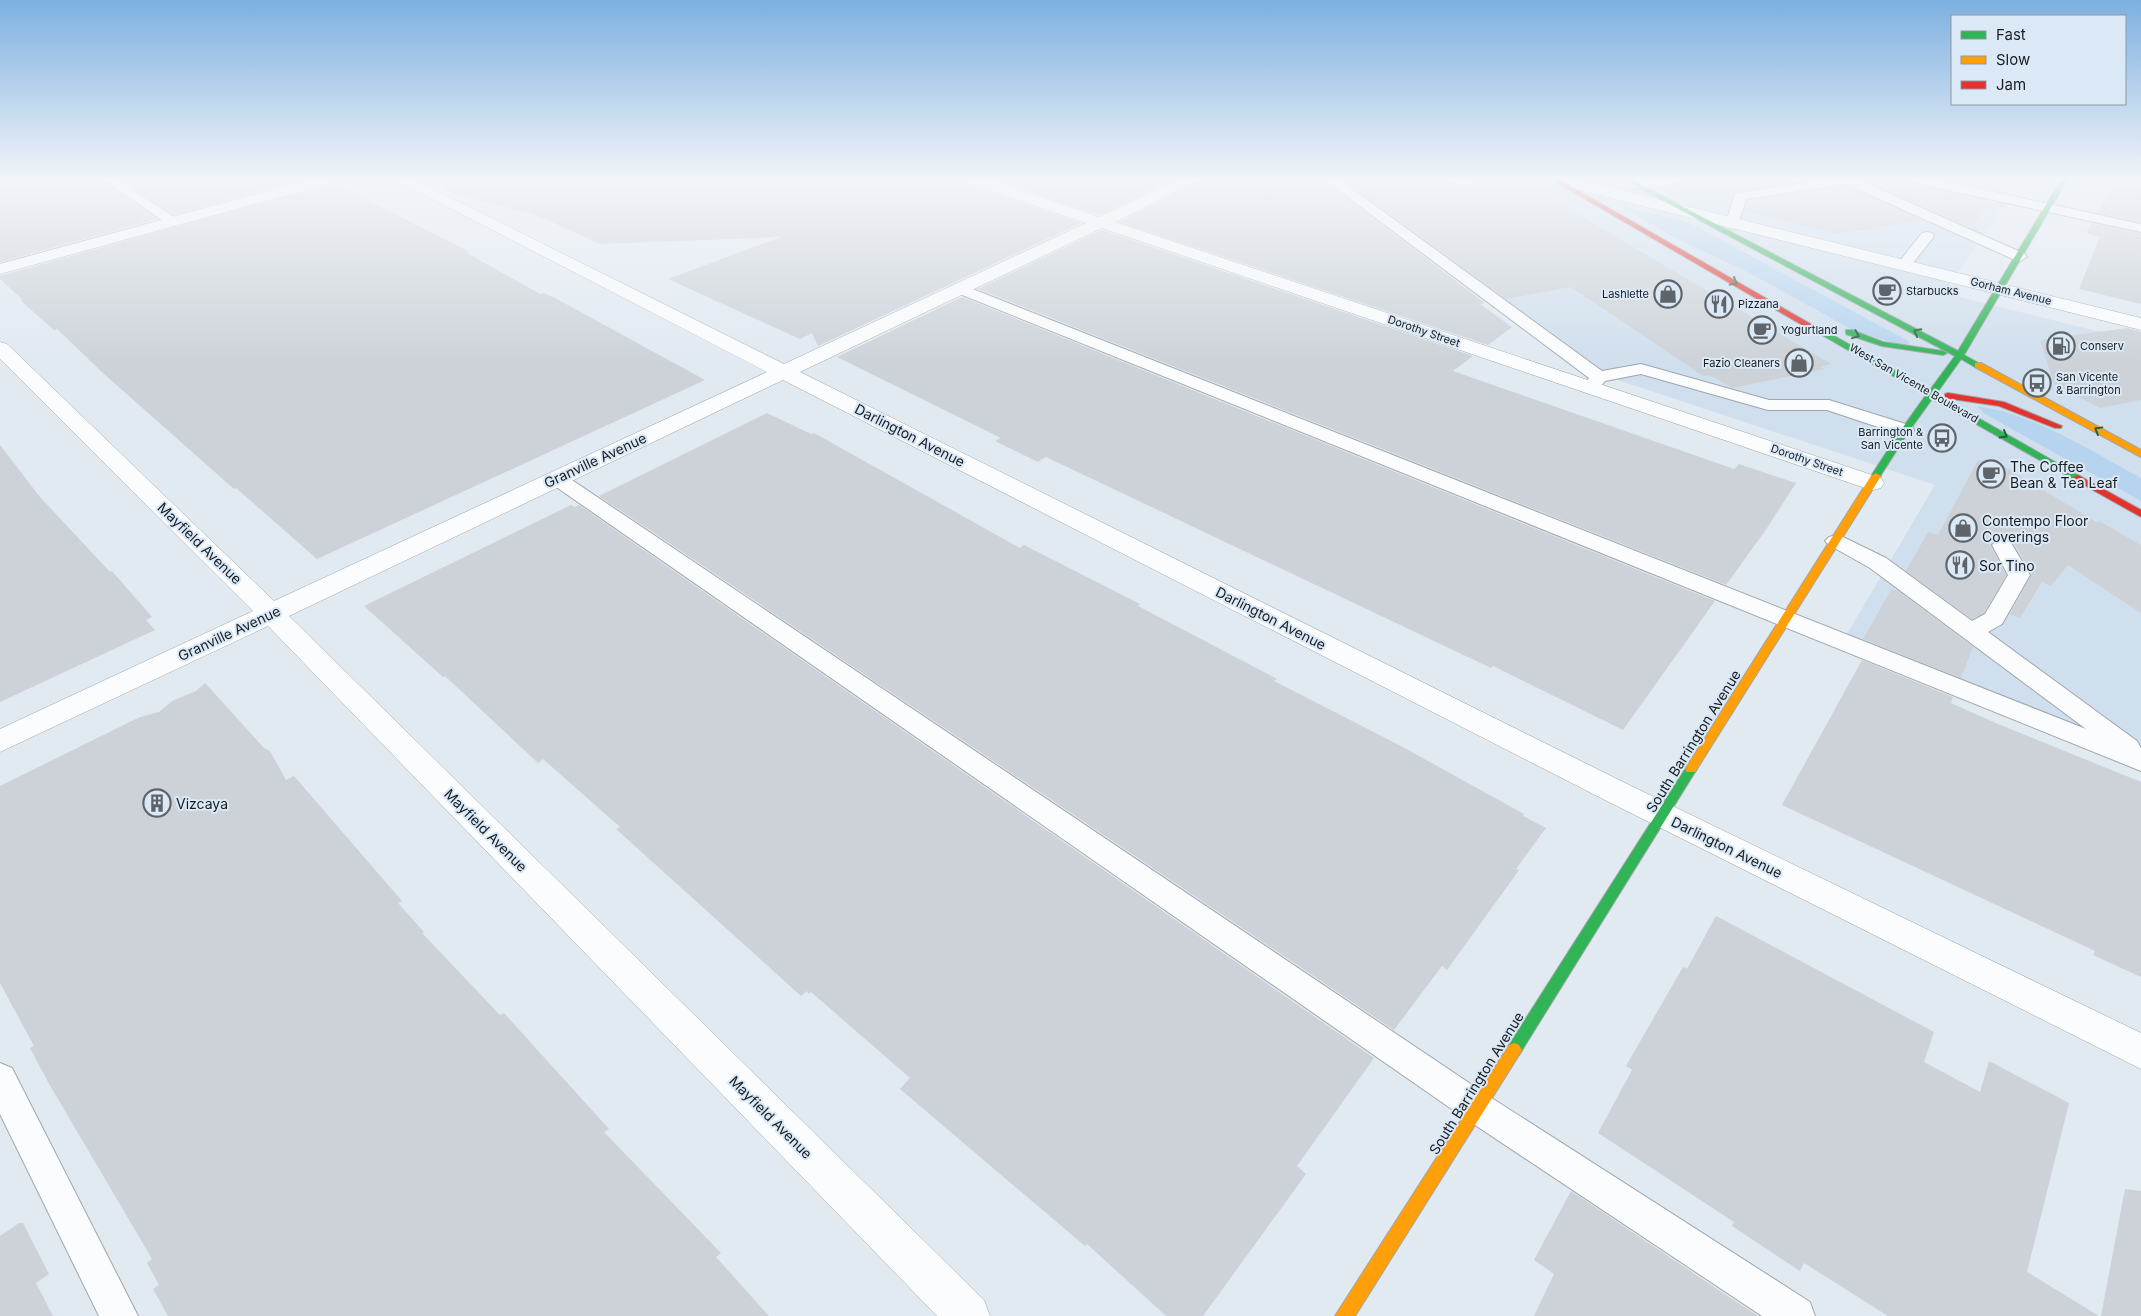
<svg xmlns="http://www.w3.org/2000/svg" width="2141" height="1316" font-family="Inter,sans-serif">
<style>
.built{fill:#d0dfed}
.green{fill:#b6d4ef}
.building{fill:#ccd2d8}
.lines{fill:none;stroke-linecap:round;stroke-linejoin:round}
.lane-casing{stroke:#a0a6ac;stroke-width:2}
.street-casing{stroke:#a0a6ac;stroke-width:1}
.fast-casing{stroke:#a0a6ac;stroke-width:2}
.slow-casing{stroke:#a0a6ac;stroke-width:2}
.jam-casing{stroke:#a0a6ac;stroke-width:2}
.lane{fill:#fafcfd;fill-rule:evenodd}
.street{fill:#fafcfd;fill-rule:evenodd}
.fast{fill:#30b455;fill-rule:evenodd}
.slow{fill:#ff9f0a;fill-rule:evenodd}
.jam{fill:#e5322d;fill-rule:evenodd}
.oneway{stroke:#236139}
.labels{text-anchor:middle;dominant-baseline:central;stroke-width:4;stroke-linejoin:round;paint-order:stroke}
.far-poi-label{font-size:11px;fill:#181d22;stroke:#dbe9f7;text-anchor:start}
.far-street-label{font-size:11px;fill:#181d22;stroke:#dbe9f7}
.street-label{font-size:14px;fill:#181d22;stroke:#dbe9f7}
.poi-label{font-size:14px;fill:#181d22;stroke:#dbe9f7;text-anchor:start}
</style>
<rect width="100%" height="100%" fill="#e1e9f1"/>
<path class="built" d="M1337,180H1901L2007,202L1943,293L2141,342V751L1844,639L1935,485L1612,378Z"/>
<path class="green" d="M1618,205L1688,222L1910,342L1907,345L1893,343L1851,329L1744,270L1679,240Z
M1977,406C2037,415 2089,450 2141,478V501L1985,414Z"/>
<path class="building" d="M21,180H102L157,219L0,262V185Z
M123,180H300L174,215Z
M443,180H965L968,185L1081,223L818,346L812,333L800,339L668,279L781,237L600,244L541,217L442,190Z
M997,180H1173L1099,215Z
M1200,180H1323L1485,303L1480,304L1512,327L1488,345L1120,222Z
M1344,180H1401L1422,194L1490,185L1494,188L1518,185L1535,189L1831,364L1820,367L1825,369L1732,388L1710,375L1703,376L1571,287L1506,299Z
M1876,180H1897L2009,207L1984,211L1973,225L1956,221L1873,184Z
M1949,180H2007L1999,191Z
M2116,180H2141V222L2098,213Z
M333,183L470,252L467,253L540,294L544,293L555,298L705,380L317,559L236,488L234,489L104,374L57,329L54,330L21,301L23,300L0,279V276Z
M1858,191L1923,220L1837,234L1744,211L1745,208Z
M2092,223L2141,234V304L2079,289L2100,237L2086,233Z
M1102,230L1473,356L1453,371L1734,469L1739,464L1796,483L1765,531L1726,585L978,289Z
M962,297L1715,601L1623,730L1493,666L1491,668L1046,457L1038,462L995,441L1001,438L837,357Z
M2127,328L2141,332V400L2100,408L2054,384L2040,340Z
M767,413L811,434L814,433L1020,548L1024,545L1140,604L1138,606L1277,679L1274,681L1399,745L1524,814L1523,816L1546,828L1516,869L1519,870L1447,970L1442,966L1394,1030L599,496Z
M0,445L40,497L110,572L112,571L152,617L146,620L155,630L0,702Z
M1978,460L2000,462L2002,465L2098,523L2099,521L2141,545V613L2068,565L2051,586L2042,582L2020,618L2010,614L2032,574L2012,540L2004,537L1995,539L1990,545L2006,575L1984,613L1972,619L1906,571L1928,532L1938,535Z
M571,505L575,507L579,505L1374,1058L1297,1166L1306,1174L1203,1316H1166L1087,1244L1085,1246L900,1089L910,1078L811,992L809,994L807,991L801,996L616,829L620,827L543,759L538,763L445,676L443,677L364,606Z
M1891,590H1897L1973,647L1961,678L1863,639Z
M1862,660L1953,697L1951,703L1998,724L2141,782V977L2093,955L2095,951L1782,805Z
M205,683L264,748L270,751L286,780L294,776L402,901L398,903L424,932L422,933L500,1015L504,1013L609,1129L604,1132L721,1253L716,1257L769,1316H168L153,1289L159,1285L147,1263L152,1259L48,1082L30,1048L34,1046L0,983V786L140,717L159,712L172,701L196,691Z
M1716,916L1934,1032L1924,1062L1980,1092L1989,1061L2069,1103L2027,1272L2099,1316H1888L1804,1263L1800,1271L1732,1226L1734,1222L1598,1133L1632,1070L1626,1066L1683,967L1687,969Z
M2125,1189L2141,1191V1316H2101Z
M1571,1191L1723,1293L1758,1316H1534L1554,1274L1534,1260Z
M19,1223H23L49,1274L36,1283L53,1316H0V1236Z"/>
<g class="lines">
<g class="lane-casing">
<path id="lane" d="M104,180H119L181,222L174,226L169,225Z
M1325,180H1340L1602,371L1641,364L1769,400H1829L1912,426L1914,430L1912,434L1905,436L1827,410H1768L1641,374L1605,381L1597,391H1585L1582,387L1589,378Z
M1448,180H1471L1473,183L1466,187Z
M1649,180H1683C1677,186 1636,192 1630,186L1632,183Z
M1817,180H1859L2025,254L2027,257L2020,261L2015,260L1846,184L1746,199L1737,228L1732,229L1725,225L1735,194Z
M1913,180H1939L2141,224V232L1919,184Z
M1927,232L1932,233L1934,236L1932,239L1909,268H1899L1897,265L1899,262L1922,233Z
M960,284L2086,729L1870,568L1829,545L1825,541L1829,537L1836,535L1843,537L1886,558L1972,621L1985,614L2008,575L1992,545L1996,541L2003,539L2010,541L2030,575L2002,624L1988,632L2137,741L2141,748V771L955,292L952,289L955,286Z
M556,472L563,474L1490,1097L1810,1302L1815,1316H1762L1466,1119L549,482L546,478L549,474Z
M0,1063L12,1068L138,1316H99L0,1114Z"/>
</g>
<g class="street-casing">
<path id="street" d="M308,180H333L331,183L0,274V264Z
M396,180H415L784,364L1086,223L969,183L967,180H990L1099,217L1178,180H1198L1115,222L1881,478L1884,483L1881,488L1873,490L1865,488L1102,228L800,372L1623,782L2141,1033V1069L1601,798L783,380L289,616L984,1300L990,1316H937L268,626L0,752V729L253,611L0,359V342L7,344L274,601L767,372Z
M1553,180H1579L2141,318V330L1627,202L1555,183Z"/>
</g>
<g class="fast-casing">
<path id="fast" d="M1624,180H1632L1958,351L2061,180H2067L1964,355L1982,365L1975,367L1961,359L1936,394L2083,478L2078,481L2075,480L1932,399L1909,431L1879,478H1873L1871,476L1901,430L1926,395L1815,331L1822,329L1930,390L1955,356Z
M1846,330H1852L1883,342L1943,351L1947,353L1943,355L1882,346L1846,334Z
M1691,764L1695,766L1697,769L1695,772L1519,1055L1514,1057L1509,1055L1506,1050L1509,1045L1687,766Z"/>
</g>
<g class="slow-casing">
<path id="slow" d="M1975,363H1981L2141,450V457L1975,367Z
M1876,473L1881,476L1695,772H1687L1685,769L1687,766L1871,476Z
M1514,1043L1519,1045L1522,1050L1519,1055L1355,1316H1335L1509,1045Z"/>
</g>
<g class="jam-casing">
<path id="jam" d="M1552,180H1560L1823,331L1816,333Z
M1948,393L2004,402L2062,426L2061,428H2055L1999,406L1945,398V394Z
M2078,475L2141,510V517L2075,480L2073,478Z"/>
</g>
<use href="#lane" class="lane"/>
<use href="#street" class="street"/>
<use href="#fast" class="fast"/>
<use href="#slow" class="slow"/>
<use href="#jam" class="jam"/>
</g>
<defs><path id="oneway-chevron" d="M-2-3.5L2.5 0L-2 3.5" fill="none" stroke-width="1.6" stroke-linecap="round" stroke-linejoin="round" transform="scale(1.25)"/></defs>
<g class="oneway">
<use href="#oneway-chevron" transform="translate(1734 282) rotate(29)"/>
<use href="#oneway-chevron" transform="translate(1917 332) rotate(-152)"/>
<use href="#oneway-chevron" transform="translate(1856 335) rotate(22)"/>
<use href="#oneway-chevron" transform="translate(2098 430) rotate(-151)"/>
<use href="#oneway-chevron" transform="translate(2004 435) rotate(30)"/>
</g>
<linearGradient id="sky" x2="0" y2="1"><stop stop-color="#7db0e0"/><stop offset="0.49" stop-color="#f2f5f9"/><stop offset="1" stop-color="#f2f5f9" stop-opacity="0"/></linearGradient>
<rect width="2141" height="365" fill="url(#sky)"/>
<defs>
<g id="cafe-ring" transform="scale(1.4375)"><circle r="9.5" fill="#dbe9f7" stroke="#5e646a" stroke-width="1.5"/><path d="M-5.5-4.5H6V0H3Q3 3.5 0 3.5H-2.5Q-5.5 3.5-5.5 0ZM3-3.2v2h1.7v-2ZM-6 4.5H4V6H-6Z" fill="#5e646a"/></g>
<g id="shop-ring" transform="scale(1.4375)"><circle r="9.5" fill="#dbe9f7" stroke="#5e646a" stroke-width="1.5"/><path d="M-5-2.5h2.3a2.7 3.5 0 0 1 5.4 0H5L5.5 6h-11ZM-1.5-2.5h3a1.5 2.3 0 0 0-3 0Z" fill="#5e646a"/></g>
<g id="restaurant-ring" transform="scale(1.4375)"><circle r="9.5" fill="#dbe9f7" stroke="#5e646a" stroke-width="1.5"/><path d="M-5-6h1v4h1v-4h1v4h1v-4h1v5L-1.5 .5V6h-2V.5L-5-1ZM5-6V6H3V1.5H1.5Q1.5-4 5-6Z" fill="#5e646a"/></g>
<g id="fuel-ring" transform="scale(1.4375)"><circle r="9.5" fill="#dbe9f7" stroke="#5e646a" stroke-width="1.5"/><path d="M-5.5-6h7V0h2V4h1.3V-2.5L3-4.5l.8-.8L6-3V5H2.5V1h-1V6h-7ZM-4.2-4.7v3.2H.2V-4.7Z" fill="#5e646a"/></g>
<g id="bus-ring" transform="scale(1.4375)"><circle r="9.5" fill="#dbe9f7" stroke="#5e646a" stroke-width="1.5"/><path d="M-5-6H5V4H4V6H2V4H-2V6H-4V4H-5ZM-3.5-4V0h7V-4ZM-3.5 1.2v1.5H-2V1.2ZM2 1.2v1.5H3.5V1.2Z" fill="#5e646a"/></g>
<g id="building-ring" transform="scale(1.4375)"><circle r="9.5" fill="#dbe9f7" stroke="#5e646a" stroke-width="1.5"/><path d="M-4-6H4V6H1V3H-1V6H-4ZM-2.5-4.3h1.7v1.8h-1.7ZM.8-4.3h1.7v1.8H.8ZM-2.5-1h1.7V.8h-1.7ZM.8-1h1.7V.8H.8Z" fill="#5e646a"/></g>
</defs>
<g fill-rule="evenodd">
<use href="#cafe-ring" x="1887" y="291"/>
<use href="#shop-ring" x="1668" y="294"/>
<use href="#restaurant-ring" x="1719" y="304"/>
<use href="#cafe-ring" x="1762" y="330"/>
<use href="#fuel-ring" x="2061" y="346"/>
<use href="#shop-ring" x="1799" y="363"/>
<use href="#bus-ring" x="2037" y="383"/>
<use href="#bus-ring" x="1942" y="438"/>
<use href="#cafe-ring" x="1991" y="474"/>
<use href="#shop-ring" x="1963" y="528"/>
<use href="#restaurant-ring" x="1960" y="565"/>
<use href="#building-ring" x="157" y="803"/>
</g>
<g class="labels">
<g class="far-poi-label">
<text x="1906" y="291">Starbucks</text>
<text x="1649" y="294" text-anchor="end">Lashlette</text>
<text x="1738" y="304">Pizzana</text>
<text x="1781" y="330">Yogurtland</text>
<text x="2080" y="346">Conserv</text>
<text x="1780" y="363" text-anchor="end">Fazio Cleaners</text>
<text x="2056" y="377">San Vicente<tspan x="2056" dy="13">&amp; Barrington</tspan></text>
<text x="1923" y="432" text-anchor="end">Barrington &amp;<tspan x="1923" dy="13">San Vicente</tspan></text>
</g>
<g class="far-street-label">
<text transform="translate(2011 291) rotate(14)">Gorham Avenue</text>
<text transform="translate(1424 331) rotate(19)">Dorothy Street</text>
<text transform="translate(1914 383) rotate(30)">West San Vicente Boulevard</text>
<text transform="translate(1807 460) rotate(19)">Dorothy Street</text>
</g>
<g class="street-label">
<text transform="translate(910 435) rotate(27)">Darlington Avenue</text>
<text transform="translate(595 460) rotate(-25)">Granville Avenue</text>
<text transform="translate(200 543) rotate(44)">Mayfield Avenue</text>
<text transform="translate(1271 618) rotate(27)">Darlington Avenue</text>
<text transform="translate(229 633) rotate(-25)">Granville Avenue</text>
<text transform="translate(1693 741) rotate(-58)">South Barrington Avenue</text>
<text transform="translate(486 830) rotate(45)">Mayfield Avenue</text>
<text transform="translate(1727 847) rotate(26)">Darlington Avenue</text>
<text transform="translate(1476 1083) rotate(-58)">South Barrington Avenue</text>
<text transform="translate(771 1117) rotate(45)">Mayfield Avenue</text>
</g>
<g class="poi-label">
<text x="2010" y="466">The Coffee<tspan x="2010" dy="16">Bean &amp; Tea Leaf</tspan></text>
<text x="1982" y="520">Contempo Floor<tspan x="1982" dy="16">Coverings</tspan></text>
<text x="1979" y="565">Sor Tino</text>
<text x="176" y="803">Vizcaya</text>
</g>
</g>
<rect x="1951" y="15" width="175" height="90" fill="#dbe9f7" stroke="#8d97a2"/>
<rect x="1961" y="31" width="25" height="8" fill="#30b455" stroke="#8d97a2"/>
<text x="1996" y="40" font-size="15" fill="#181d22">Fast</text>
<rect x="1961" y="56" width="25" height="8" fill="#ff9f0a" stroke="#8d97a2"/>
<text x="1996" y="65" font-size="15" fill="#181d22">Slow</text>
<rect x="1961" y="81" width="25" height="8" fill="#e5322d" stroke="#8d97a2"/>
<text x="1996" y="90" font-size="15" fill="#181d22">Jam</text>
</svg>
